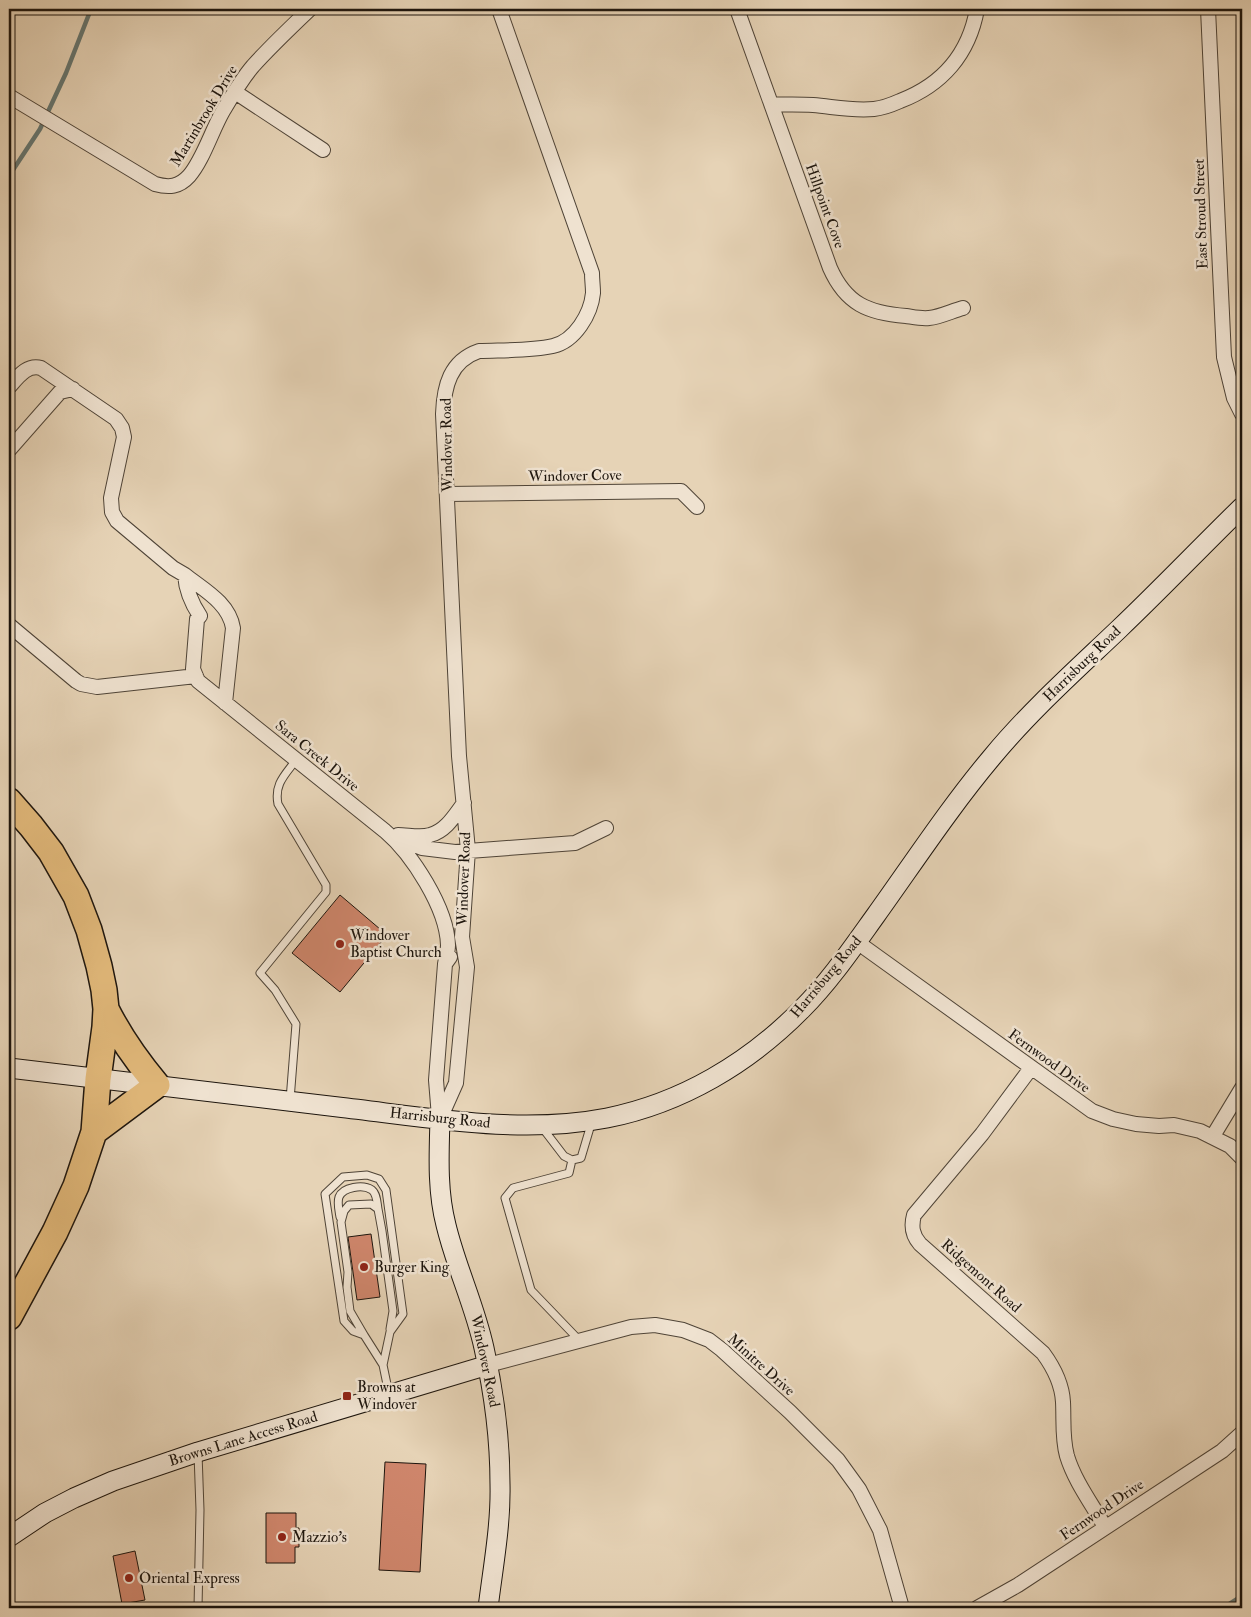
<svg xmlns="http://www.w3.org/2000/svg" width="1251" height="1617" font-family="'IM FELL Double Pica',serif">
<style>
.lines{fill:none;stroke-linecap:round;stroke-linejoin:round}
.stream{stroke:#667670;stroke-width:4.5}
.building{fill:#cf866c;stroke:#1d150d}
.lane-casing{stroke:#4f4437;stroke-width:9}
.street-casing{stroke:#4f4437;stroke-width:16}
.secondary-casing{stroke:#1d150d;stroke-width:21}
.highway-casing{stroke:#1d150d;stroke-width:28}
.lane{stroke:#efe2d0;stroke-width:7}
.street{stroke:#efe2d0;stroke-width:14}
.secondary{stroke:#efe2d0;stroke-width:19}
.highway{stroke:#e3ba7b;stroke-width:25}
.poi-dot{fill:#8f2418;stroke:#efe2d0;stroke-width:2}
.labels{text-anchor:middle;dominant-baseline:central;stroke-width:5;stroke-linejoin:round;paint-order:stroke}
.street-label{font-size:15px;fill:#1d150d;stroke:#efe2d0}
.poi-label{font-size:15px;fill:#1d150d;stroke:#efe2d0;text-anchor:start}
</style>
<rect width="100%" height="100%" fill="#e6d3b6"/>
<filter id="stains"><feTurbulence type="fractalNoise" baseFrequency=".004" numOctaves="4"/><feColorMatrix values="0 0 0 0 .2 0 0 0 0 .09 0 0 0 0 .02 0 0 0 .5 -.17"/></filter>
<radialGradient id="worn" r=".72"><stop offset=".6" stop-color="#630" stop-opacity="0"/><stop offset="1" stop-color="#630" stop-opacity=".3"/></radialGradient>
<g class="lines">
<path class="stream" d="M9,176L40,129L66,73L91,9
M1223,1608L1242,1596"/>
</g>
<path class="building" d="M340,895L387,935L340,992L292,953Z
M371,1234L380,1297L357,1300L348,1237Z
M385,1462L426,1464L420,1572L379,1570Z
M266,1513H296V1528H299V1547H295V1563H266Z
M135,1551L145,1600L122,1604L113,1556Z"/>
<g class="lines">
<g class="lane-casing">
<path id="lane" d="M290,1100L296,1024L275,990L260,973L326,892V885L278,804C274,784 285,775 296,760
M541,1126L564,1156L572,1160L581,1158L592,1121
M572,1160L569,1173L513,1188L505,1198L531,1290L579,1340
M340,1217C339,1211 337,1203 339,1197C343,1187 363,1184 372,1190C377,1194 377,1203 378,1209
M364,1335L350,1311L347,1287L348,1272L341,1222L344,1211L349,1205L371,1204L378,1209L382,1231L393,1311L390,1329
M383,1365L390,1332L403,1314L386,1190L379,1179L367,1175L343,1177L325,1194L344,1321L353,1331L364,1335L383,1365L389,1394
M198,1453L200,1510L198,1608"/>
</g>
<g class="street-casing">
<path id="street" d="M737,9L830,268C846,304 868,313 906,316C913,317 922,319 929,318C940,317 952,311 963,308
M1208,9L1224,357L1234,398L1242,414
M235,92L323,150
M9,96L155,184C169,188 179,187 189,176C203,160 212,130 223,111C232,96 241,80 253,66C271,46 290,28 310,9
M771,104C785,105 799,104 813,105C835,107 852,111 874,109C883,108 891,105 900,101C942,85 969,54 977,9
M9,387C18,377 27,364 41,368L116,419L122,428L124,437L111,498L112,512L117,521L173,568L185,575C186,590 192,604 200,616
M9,450L60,392L73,389
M447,494L681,491L697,507
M185,575C204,590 229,603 233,628L225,703
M200,616L197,619L193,669L198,681L385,831C412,854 447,908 448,945C448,951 446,958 445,964
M9,625L76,681L81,684L97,687L196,676
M398,835C408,835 421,838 430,835C446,831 455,815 464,803
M392,836L422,848L455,852L575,843L606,828
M857,942L1092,1111L1113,1119L1136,1124L1159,1126L1174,1125L1200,1131L1230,1146L1242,1158
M1031,1068L982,1134L914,1215C911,1226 912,1235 920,1244L1043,1353C1054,1368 1062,1383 1063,1402C1064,1421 1062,1438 1067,1456C1075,1482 1092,1504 1105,1527
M439,1117L436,1080L445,964L450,957
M440,1119L456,1083L467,967L462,937L468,850L459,756L443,414C444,386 450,361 479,351C503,350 530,351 553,346C575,341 591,314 593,293C593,286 592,280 592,273L499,9
M1213,1136L1242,1088
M488,1365L631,1327L655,1325L683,1330L709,1340L722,1350L790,1412L838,1460L859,1489L880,1530L902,1608
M977,1608L1018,1585L1222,1451L1242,1433"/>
</g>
<g class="secondary-casing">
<path id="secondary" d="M9,1068C118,1081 228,1094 338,1107C426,1117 519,1135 607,1118C682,1103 749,1063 802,1009C830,981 853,947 876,915C914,862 950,807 992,757C1030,711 1076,670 1119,629C1161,589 1201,547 1242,507
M440,1119C439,1154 437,1190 446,1225C456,1267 475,1306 484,1348C494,1393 500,1438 500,1484C501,1525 493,1567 488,1608
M9,1537L45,1513L74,1498L113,1481L198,1452L488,1365"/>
</g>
<g class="highway-casing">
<path id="highway" d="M9,801L31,826L51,852L76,896L89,930L99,966L104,990L106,1009L105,1027L98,1079L94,1132L76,1186L55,1232L9,1317
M94,1132L157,1085C137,1061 120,1037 106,1009"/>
</g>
<use href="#lane" class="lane"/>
<use href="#street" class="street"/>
<use href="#secondary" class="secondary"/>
<use href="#highway" class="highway"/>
</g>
<g class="poi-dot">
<circle cx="340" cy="944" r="5"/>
<circle cx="364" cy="1267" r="5"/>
<rect x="342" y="1391" width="10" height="10" rx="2.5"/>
<circle cx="282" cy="1537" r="5"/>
<circle cx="129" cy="1578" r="5"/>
</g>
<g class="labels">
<g class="street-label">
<text transform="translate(204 116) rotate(-59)">Martinbrook Drive</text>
<text transform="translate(825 206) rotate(70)">Hillpoint Cove</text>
<text transform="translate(1201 214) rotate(-92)">East Stroud Street</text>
<text transform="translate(447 445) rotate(-91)">Windover Road</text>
<text transform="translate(575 476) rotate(-1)">Windover Cove</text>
<text transform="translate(1082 664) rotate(-44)">Harrisburg Road</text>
<text transform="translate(317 756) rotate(39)">Sara Creek Drive</text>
<text transform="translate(464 879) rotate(-88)">Windover Road</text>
<text transform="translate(826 977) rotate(-50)">Harrisburg Road</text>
<text transform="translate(1049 1061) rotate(36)">Fernwood Drive</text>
<text transform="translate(440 1118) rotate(6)">Harrisburg Road</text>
<text transform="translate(981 1276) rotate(42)">Ridgemont Road</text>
<text transform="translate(485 1361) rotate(78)">Windover Road</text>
<text transform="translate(761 1365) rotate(42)">Minitre Drive</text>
<text transform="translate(243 1439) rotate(-17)">Browns Lane Access Road</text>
<text transform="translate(1102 1510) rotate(-34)">Fernwood Drive</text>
</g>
<g class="poi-label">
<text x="350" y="935">Windover<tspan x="350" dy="17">Baptist Church</tspan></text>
<text x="374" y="1267">Burger King</text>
<text x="357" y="1387">Browns at<tspan x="357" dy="17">Windover</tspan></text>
<text x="292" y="1537">Mazzio's</text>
<text x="139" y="1578">Oriental Express</text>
</g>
</g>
<rect width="1251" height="1617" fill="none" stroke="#e6d3b6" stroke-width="30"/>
<rect x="10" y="10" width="1231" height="1597" fill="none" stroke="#1d150d" stroke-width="2.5"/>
<rect x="15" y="15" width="1221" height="1587" fill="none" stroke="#1d150d"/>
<rect width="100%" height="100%" filter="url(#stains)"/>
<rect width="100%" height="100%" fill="url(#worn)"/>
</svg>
